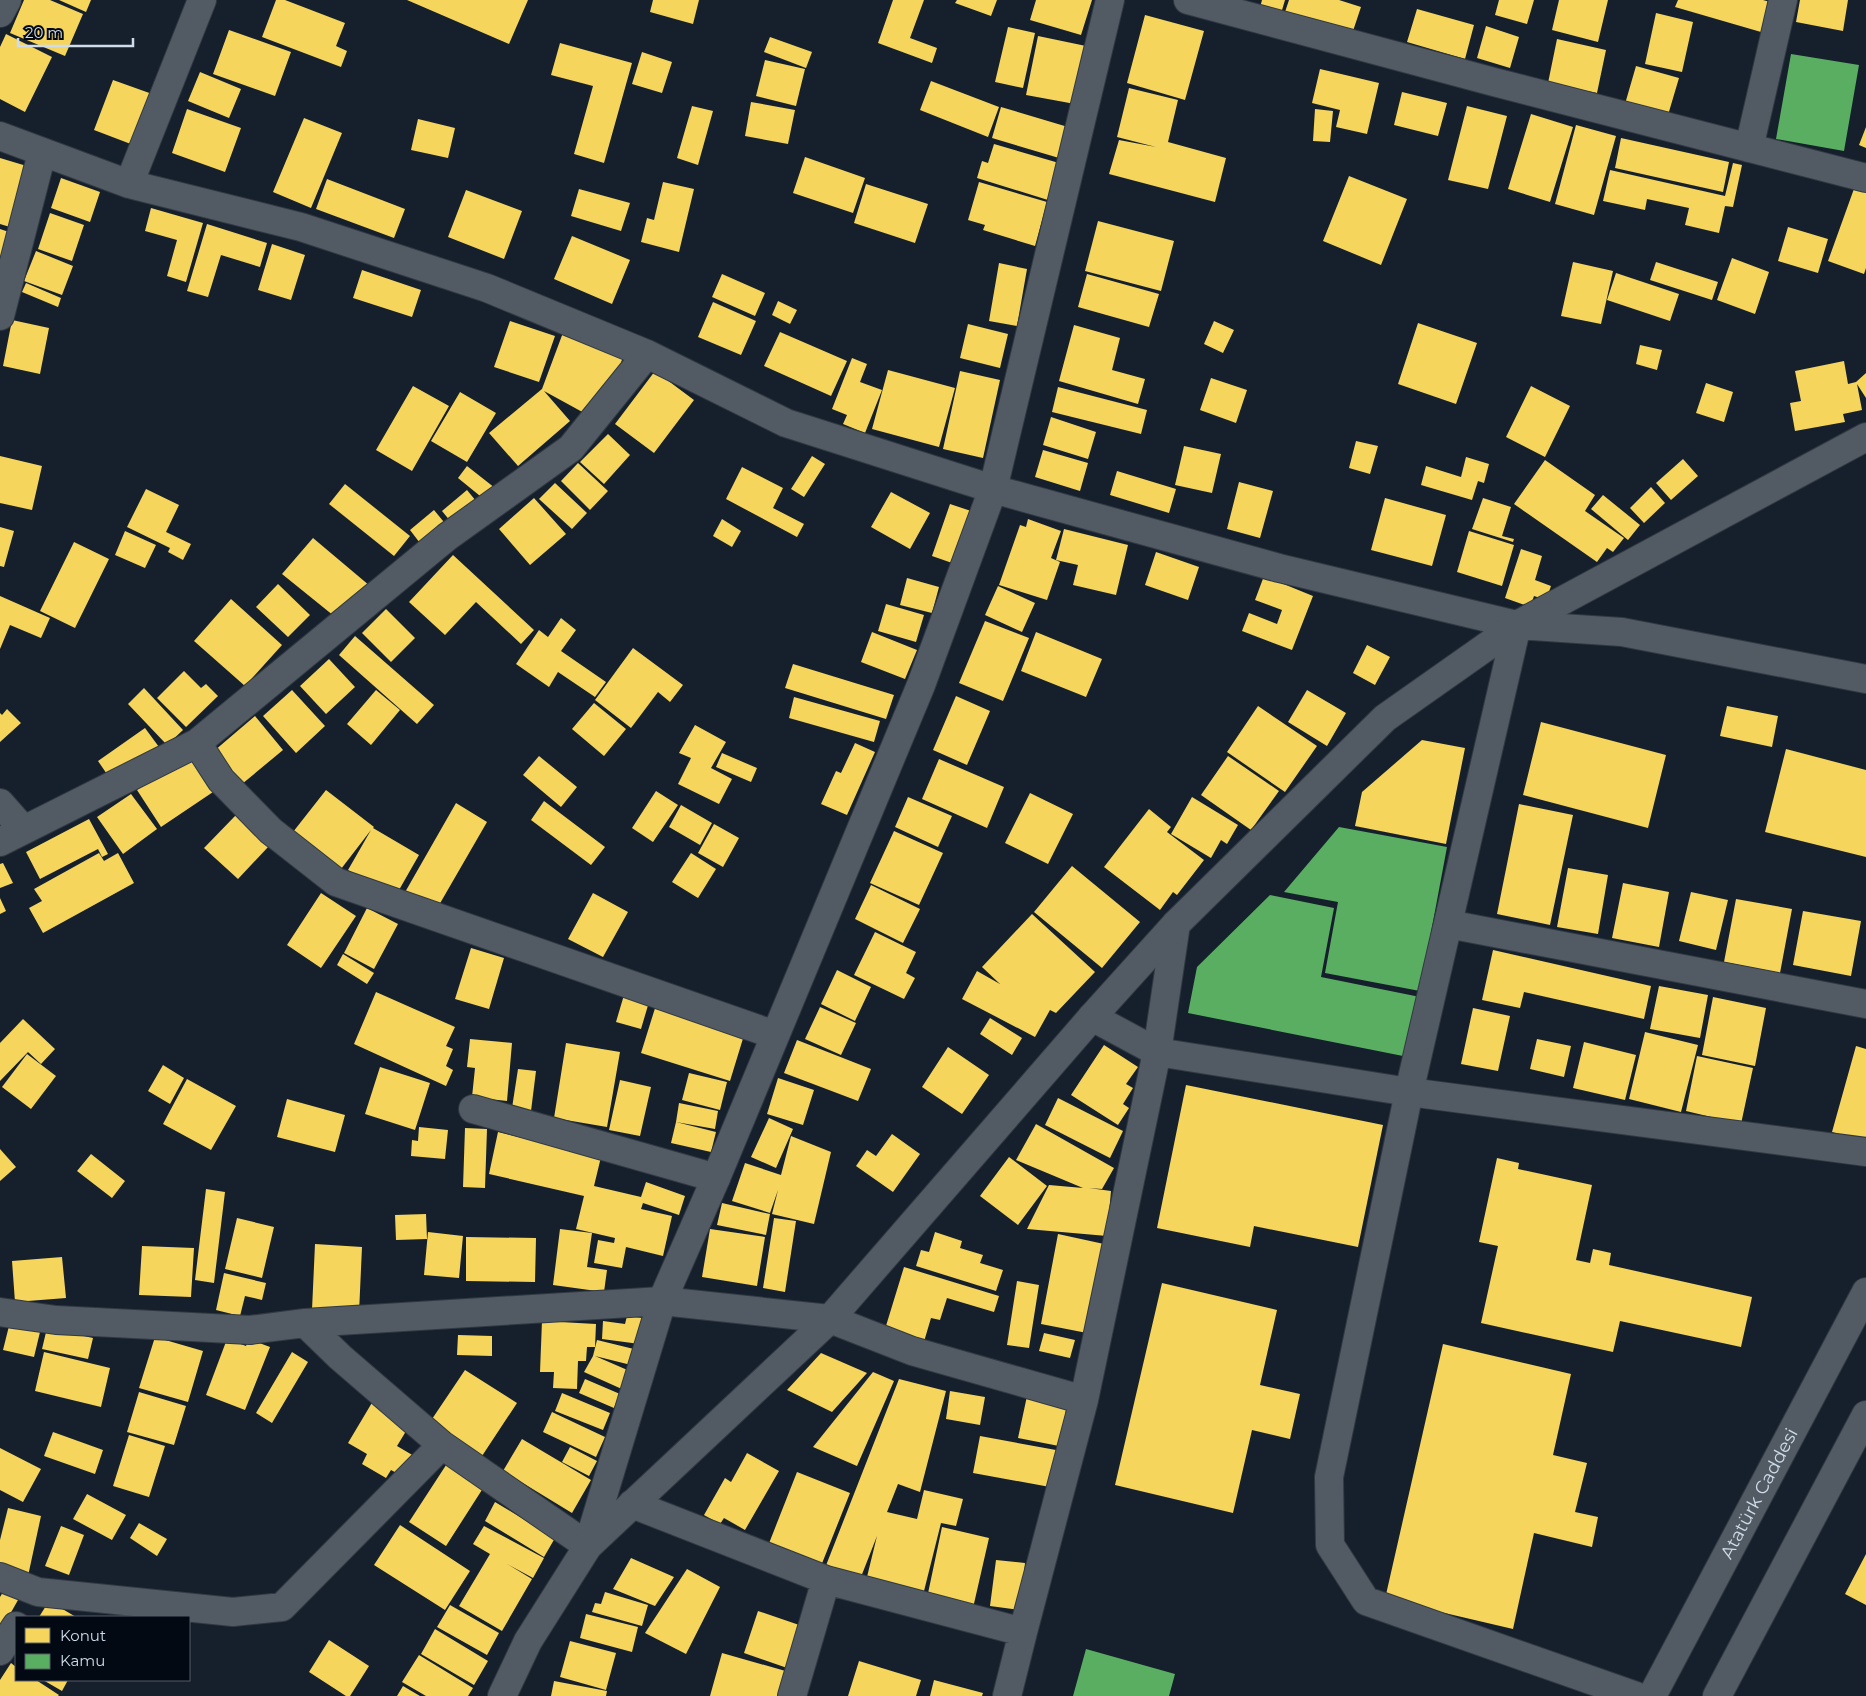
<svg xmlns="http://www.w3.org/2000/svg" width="1866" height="1696" font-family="Montserrat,sans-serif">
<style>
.homes{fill:#f6d55c}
.public{fill:#5aae61}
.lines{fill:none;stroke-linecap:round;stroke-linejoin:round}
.street-casing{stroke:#313943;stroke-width:30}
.secondary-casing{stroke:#313943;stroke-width:30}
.street{stroke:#525b63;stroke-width:28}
.secondary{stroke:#525b63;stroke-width:28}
.labels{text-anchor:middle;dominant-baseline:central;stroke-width:5;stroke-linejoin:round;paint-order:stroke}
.street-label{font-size:18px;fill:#cfdcea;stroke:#030912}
</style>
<rect width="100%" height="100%" fill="#15202c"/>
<path class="homes" d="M24,0H50L83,14L65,56L10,33Z
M59,0H91L86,12Z
M276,0H285L345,23L336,46L347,51L341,67L262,37Z
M407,0H528L509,44Z
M653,0H699L693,24L650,12Z
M893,0H924L910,38L937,48L932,63L878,43Z
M957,0H997L991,16L955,3Z
M1036,0H1092L1081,35L1030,20Z
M1262,0H1285L1280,17L1259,11Z
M1289,0H1339L1361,7L1351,37L1284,15Z
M1499,0H1534L1527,24L1495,15Z
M1559,0H1608L1598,42L1552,30Z
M1678,0H1763L1770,2L1761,32L1675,7Z
M1800,0H1848L1843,31L1796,22Z
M1417,9L1474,25L1465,59L1407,42Z
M1656,13L1693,22L1682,72L1645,64Z
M1145,15L1204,31L1185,100L1127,83Z
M1486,26L1519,37L1510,68L1477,58Z
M1008,27L1035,33L1023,88L995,82Z
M229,30L291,52L275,96L213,74Z
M6,34L52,57L25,112L0,99V47Z
M1038,36L1086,46L1075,104L1026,95Z
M770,37L812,52L806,68L764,52Z
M1557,39L1606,50L1597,93L1548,83Z
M560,43L632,63L604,163L574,154L593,86L551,75Z
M642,52L672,62L662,93L632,84Z
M765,60L805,69L796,106L756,96Z
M1636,66L1679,78L1668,115L1625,104Z
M1320,69L1379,83L1367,134L1336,127L1340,110L1312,103Z
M200,72L241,89L229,118L188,101Z
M113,80L155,95L136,146L94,130Z
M931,81L999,107L988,137L920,110Z
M1129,88L1178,100L1168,142L1226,158L1215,202L1109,174L1119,140L1156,147L1117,137Z
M1402,92L1447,103L1438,136L1394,125Z
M751,102L795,110L788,144L745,136Z
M692,106L713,111L698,165L677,158Z
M1467,106L1507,116L1488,189L1448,180Z
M1001,107L1068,127L1059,158L992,138Z
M187,109L241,128L225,172L172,153Z
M1315,109L1333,111L1330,142L1313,141Z
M1531,114L1573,127L1550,202L1508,189Z
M304,118L342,133L311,208L273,192Z
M418,119L455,128L448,158L411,150Z
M1576,125L1616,136L1594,215L1555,204Z
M1866,127V148L1859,145Z
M1621,138L1729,162L1723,192L1615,168Z
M994,144L1059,163L1048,200L977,178L982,161L988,163Z
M805,157L865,178L853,213L793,193Z
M0,158L30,167L10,227L0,224Z
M1733,163L1742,165L1733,207L1725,206L1719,233L1685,225L1689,208L1647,199L1645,210L1603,201L1610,170L1725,196Z
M1349,176L1407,199L1381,265L1323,241Z
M61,178L100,192L90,222L51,208Z
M327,179L405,209L394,238L316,209Z
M663,182L694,189L679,252L641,242L647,218L654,220Z
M979,182L1047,202L1035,246L983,230L985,225L968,220Z
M866,184L928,204L915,243L854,223Z
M1855,186L1866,189V268L1864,274L1828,261Z
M579,189L630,203L621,231L571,216Z
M466,190L522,211L504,259L448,237Z
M151,208L203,223L186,282L167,276L177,240L145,231Z
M50,213L84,225L72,261L38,249Z
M1098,221L1174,241L1161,291L1085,271Z
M207,224L267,243L260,267L221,255L208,297L187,291Z
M1788,227L1828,239L1818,273L1778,261Z
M0,229L12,233L0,268Z
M572,236L630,260L612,304L554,279Z
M272,244L305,255L291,300L258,290Z
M36,251L73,266L62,295L24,281Z
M1732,258L1769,272L1755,314L1717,300Z
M1573,262L1613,271L1601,324L1561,316Z
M1656,262L1718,282L1712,300L1650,280Z
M999,263L1027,269L1017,326L989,321Z
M362,270L421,290L412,317L353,298Z
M1616,273L1679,294L1670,321L1607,300Z
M722,274L765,293L755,316L712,297Z
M1087,274L1159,294L1149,327L1078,307Z
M26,283L61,298L58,307L22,292Z
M778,301L797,310L790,324L772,315Z
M713,302L756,321L741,355L698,337Z
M12,320L49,328L40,374L3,366Z
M510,321L555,336L539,382L494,367Z
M1214,321L1234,330L1223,353L1204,344Z
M1418,323L1477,343L1456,404L1398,384Z
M968,324L1008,334L1000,368L960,358Z
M1074,325L1120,338L1112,370L1145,379L1138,404L1059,381Z
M564,330L625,351L614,383L586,414L544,391L570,421L518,466L489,433L542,389Z
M780,332L847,361L831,396L764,366Z
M1640,345L1662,350L1657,370L1636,364Z
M852,358L867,364L860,382L882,390L865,433L843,424L847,415L832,409Z
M1844,361L1848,384L1856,382L1866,373V398L1857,384L1862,410L1843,414L1845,422L1795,431L1790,403L1801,401L1795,371Z
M888,370L955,388L939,447L872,429Z
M655,371L694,400L654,453L615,424Z
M960,371L1000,380L983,458L943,449Z
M1211,378L1247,390L1236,423L1200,410Z
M1706,383L1733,392L1724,422L1696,413Z
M413,386L449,406L412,471L376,450Z
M1531,386L1570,406L1545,457L1506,437Z
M1058,387L1147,410L1141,434L1052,412Z
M460,392L496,413L467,462L431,441Z
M1051,417L1096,432L1088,459L1043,445Z
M608,434L630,455L604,484L580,462Z
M1356,441L1378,446L1370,474L1349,468Z
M1184,446L1221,454L1212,493L1175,485Z
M1043,450L1088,463L1080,491L1035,477Z
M0,456L42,466L32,510L0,503Z
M812,456L825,464L804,497L791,489Z
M1466,457L1489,464L1484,483L1478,481L1472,500L1421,485L1426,466L1461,477Z
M1683,459L1698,476L1671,500L1656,483Z
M1545,460L1595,495L1585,511L1624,538L1613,552L1607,548L1597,562L1514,504Z
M578,463L608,491L590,510L561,481Z
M467,466L495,488L485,500L458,478Z
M742,467L783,488L773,508L804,524L797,537L726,499Z
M1117,471L1176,489L1169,513L1110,495Z
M1239,482L1273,491L1260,538L1227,529Z
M555,483L587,513L572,529L539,499Z
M345,484L410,536L394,556L329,504Z
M1651,487L1665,503L1644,523L1630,508Z
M146,489L179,505L166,532L191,544L183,560L168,552L170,548L127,527Z
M467,490L476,501L451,522L442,511Z
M891,492L930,513L910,549L871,527Z
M1603,495L1640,525L1628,540L1591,509Z
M534,498L566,534L530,565L499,529Z
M1385,498L1446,515L1432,566L1371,550Z
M1483,498L1511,507L1502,536L1514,539L1513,542L1472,529Z
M950,504L974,512L955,564L932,556Z
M434,510L448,527L423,547L410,530Z
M722,519L741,531L732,547L713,536Z
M1028,519L1061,531L1051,558L1060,562L1047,600L999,585L1020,525L1026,527Z
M0,527L14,531L4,567L0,566Z
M1064,529L1128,545L1116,595L1073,585L1078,565L1056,560Z
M125,531L156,545L145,568L115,555Z
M1469,531L1514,545L1502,586L1457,572Z
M313,538L370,586L350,608L345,604L334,616L282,574Z
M74,542L109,559L75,628L40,611Z
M1521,549L1542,556L1535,580L1551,586L1546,600L1534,596L1530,607L1505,598Z
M1156,552L1199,567L1188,600L1145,585Z
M453,555L534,630L521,644L476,602L445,635L409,602Z
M1264,576L1313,596L1292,650L1242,631L1249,613L1277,624L1282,610L1255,600Z
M907,578L939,587L932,613L900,605Z
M278,584L310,615L288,637L256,607Z
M998,586L1035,603L1022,632L985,615Z
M0,596L50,618L41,638L10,625L0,649Z
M231,599L282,645L245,686L194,641Z
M886,604L924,615L916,642L878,631Z
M386,609L415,638L391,662L362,633Z
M561,618L576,630L561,651L606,682L595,697L558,672L549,687L516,664L539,630L548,637Z
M985,621L1029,638L1003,701L959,683Z
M872,632L917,650L905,679L861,662Z
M1036,632L1102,659L1086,697L1021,671Z
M355,636L434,705L417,724L339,655Z
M1367,645L1390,657L1375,685L1353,673Z
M633,648L683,685L670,702L658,692L631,728L595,700Z
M329,659L355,687L326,714L300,686Z
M793,664L894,695L886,719L785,688Z
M184,671L201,688L206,684L218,696L186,727L157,698Z
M144,688L183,730L167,745L128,704Z
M292,690L325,726L296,753L263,716Z
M376,690L400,710L371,745L347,724Z
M1307,690L1346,713L1327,746L1288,722Z
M956,696L990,711L967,765L933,750Z
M794,697L880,721L874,742L789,718Z
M594,703L626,729L604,756L572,729Z
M1258,706L1317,746L1285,792L1227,752Z
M1727,706L1778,716L1772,747L1720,736Z
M7,709L21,723L0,742V713L2,715Z
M255,716L283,750L242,784L214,751Z
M1541,722L1666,755L1648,828L1523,795Z
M695,725L726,742L711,768L732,779L719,804L678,784L691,758L679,753Z
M145,728L159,747L111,780L98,761Z
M1422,740L1465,748L1446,844L1355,826L1362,792Z
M855,743L875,752L847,815L821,804L836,771L841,773Z
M1786,749L1866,770V857L1765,832Z
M191,753L216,790L161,827L137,790Z
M722,753L757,768L751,782L716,767Z
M539,756L577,787L561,807L523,775Z
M1228,756L1279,791L1251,830L1201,795Z
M939,759L1004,787L987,828L922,799Z
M326,790L374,827L373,828L419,855L395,897L348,870L371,830L341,869L293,832Z
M656,791L678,805L653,842L632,828Z
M1030,793L1073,814L1048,864L1005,843Z
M131,794L157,829L123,854L97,817Z
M908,797L952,816L938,847L895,827Z
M1192,797L1238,825L1227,844L1221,840L1211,858L1171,834Z
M544,801L605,847L591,865L531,820Z
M456,803L487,822L435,912L404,894Z
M1519,804L1573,815L1550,925L1497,914Z
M681,805L712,823L700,845L669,827Z
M1149,809L1171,827L1167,832L1204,860L1177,895L1173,892L1160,910L1104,867Z
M236,815L269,846L238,879L204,848Z
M89,819L108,854L102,857L98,849L40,879L26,852Z
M714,824L739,838L723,867L698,853Z
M894,831L943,853L919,905L870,883Z
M99,853L104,861L118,853L134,883L43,933L29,908L42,901L34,889Z
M691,853L716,869L698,898L672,882Z
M3,863L13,883L0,888V864Z
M1072,866L1140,922L1102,968L1034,912Z
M1568,868L1608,875L1598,934L1557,927Z
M1623,883L1669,892L1659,947L1612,938Z
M871,885L920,909L903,943L855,919Z
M1691,892L1728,900L1716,950L1679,941Z
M321,893L356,916L321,968L287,945Z
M593,893L628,912L603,957L568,939Z
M0,898L6,911L0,914Z
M1736,899L1792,909L1780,973L1724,962Z
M367,908L398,924L374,969L344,953Z
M1803,911L1861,921L1851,976L1793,965Z
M1032,914L1095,972L1056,1013L1050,1010L1035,1037L962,999L977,971L1000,984L982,967Z
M875,932L916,952L906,973L915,978L904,999L854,975Z
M471,948L504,958L489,1009L455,999Z
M1493,950L1651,986L1644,1019L1524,992L1520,1008L1482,1000Z
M343,954L374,973L367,984L337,965Z
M837,970L871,987L855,1021L821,1004Z
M1659,986L1708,995L1700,1038L1650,1029Z
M376,992L455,1027L446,1046L453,1049L446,1066L453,1070L446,1086L354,1044Z
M624,995L649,1002L641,1029L616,1022Z
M1713,997L1766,1008L1755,1066L1702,1055Z
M656,1005L745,1032L730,1081L641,1053Z
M820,1007L856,1023L841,1055L805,1039Z
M1473,1008L1510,1016L1498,1071L1461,1064Z
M990,1018L1022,1038L1012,1055L980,1034Z
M23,1019L55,1049L41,1064L28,1052L29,1051L0,1081V1043Z
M1645,1032L1698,1045L1681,1112L1629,1099Z
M470,1039L512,1043L507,1101L472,1097L475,1068L467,1067Z
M1537,1039L1571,1046L1564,1077L1530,1069Z
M797,1040L871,1069L858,1101L784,1073Z
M1584,1042L1636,1055L1625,1100L1573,1088Z
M566,1043L620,1052L607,1127L554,1118Z
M1104,1045L1138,1067L1126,1084L1133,1088L1123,1104L1129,1108L1118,1125L1071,1095Z
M1856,1046L1866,1049V1142L1832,1132Z
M948,1047L989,1075L962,1114L922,1087Z
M27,1054L56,1076L31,1109L2,1087Z
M1697,1056L1753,1068L1741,1124L1686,1111Z
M163,1065L184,1078L170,1104L148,1091Z
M380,1067L430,1083L415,1130L365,1114Z
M518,1069L536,1071L531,1111L512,1108Z
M689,1073L727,1082L720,1110L682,1100Z
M778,1078L814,1090L803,1125L767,1114Z
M187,1079L236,1106L211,1150L163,1124Z
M620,1080L651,1087L640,1136L609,1130Z
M1186,1085L1383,1125L1358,1247L1254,1226L1250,1247L1157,1228Z
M1058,1098L1123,1131L1110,1158L1045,1125Z
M287,1099L345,1115L335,1152L277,1137Z
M679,1103L718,1111L715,1129L676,1122Z
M769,1118L793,1129L776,1168L751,1157Z
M676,1122L716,1132L711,1152L671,1143Z
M1036,1124L1114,1168L1102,1189L1089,1188L1111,1191L1107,1236L1027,1229L1049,1185L1083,1188L1016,1160Z
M419,1127L448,1130L445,1159L411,1156L412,1140L418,1141Z
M465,1128L487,1129L485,1188L463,1187Z
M498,1132L601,1157L594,1186L641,1197L646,1182L685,1196L679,1215L643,1203L641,1209L672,1216L663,1256L626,1247L622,1268L594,1263L598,1240L614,1243L615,1238L576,1229L584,1196L489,1174Z
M892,1134L920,1154L893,1192L856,1166L867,1150L876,1156Z
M791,1136L831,1152L814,1224L772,1214L778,1190L770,1213L732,1201L745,1163L781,1175Z
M0,1149L16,1167L0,1181Z
M91,1154L125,1181L112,1198L77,1171Z
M1009,1157L1047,1186L1018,1225L980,1196Z
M1497,1158L1519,1163L1518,1169L1592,1185L1576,1260L1590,1263L1593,1249L1611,1253L1609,1265L1752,1297L1741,1347L1620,1321L1613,1352L1481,1323L1498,1246L1479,1242Z
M206,1189L225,1192L214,1283L195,1280Z
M722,1203L770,1214L766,1235L717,1225Z
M426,1214L427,1239L396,1240L395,1215Z
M237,1218L274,1227L262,1278L225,1269Z
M774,1218L796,1221L785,1292L763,1288Z
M560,1229L592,1233L587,1267L607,1270L604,1292L553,1285Z
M710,1229L765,1237L757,1286L702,1277Z
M428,1232L463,1236L459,1278L424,1275Z
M935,1232L962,1241L960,1248L983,1255L980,1263L1003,1270L996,1291L916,1266L921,1250L929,1252Z
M1058,1234L1104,1244L1087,1333L1041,1324Z
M466,1237L536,1238L535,1282L466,1281Z
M315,1244L362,1247L359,1313L312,1310Z
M142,1246L194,1248L191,1297L139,1295Z
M62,1257L66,1298L15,1302L12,1261Z
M904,1267L999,1296L994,1312L947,1298L940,1320L931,1318L923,1345L882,1339Z
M224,1273L266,1283L262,1300L245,1296L240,1316L216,1310Z
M1017,1281L1039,1285L1029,1348L1007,1345Z
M1162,1283L1277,1310L1260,1385L1300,1394L1290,1439L1252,1430L1233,1513L1115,1485Z
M627,1316L650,1319L647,1345L602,1339L603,1321L625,1324Z
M542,1321L596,1324L595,1347H587L586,1361H578L577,1389L553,1388L554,1372H540Z
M9,1326L40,1332L34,1357L3,1350Z
M47,1328L93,1338L88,1359L42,1349Z
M1044,1333L1075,1340L1070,1358L1039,1351Z
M458,1335L492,1336V1356L457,1355Z
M155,1337L203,1351L188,1402L139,1388Z
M227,1339L246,1346L249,1339L270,1347L245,1410L206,1395Z
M597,1340L638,1350L635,1366L595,1356L632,1372L624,1390L584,1372L593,1356Z
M1443,1344L1571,1374L1553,1455L1587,1463L1575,1512L1598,1517L1592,1547L1534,1533L1513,1629L1385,1599Z
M44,1352L110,1368L101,1407L35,1391Z
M292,1352L308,1362L272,1423L256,1413Z
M821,1353L867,1373L832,1412L787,1390Z
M465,1370L517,1403L482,1456L430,1422Z
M873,1372L894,1381L857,1466L813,1447Z
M585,1379L620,1394L614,1408L579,1393Z
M899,1379L946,1391L920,1492L898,1484L887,1512L917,1519L924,1490L963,1499L956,1526L941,1523L923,1595L866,1581L877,1536L859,1582L825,1568Z
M950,1391L985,1397L980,1425L946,1419Z
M139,1392L186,1406L174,1445L127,1432Z
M562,1393L610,1413L603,1430L555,1411Z
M1027,1396L1067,1405L1059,1446L1018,1438Z
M373,1401L411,1423L397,1446L414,1456L402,1476L391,1470L386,1478L362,1464L367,1454L348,1443Z
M552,1412L605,1437L596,1457L543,1432Z
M53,1432L103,1450L95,1474L44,1456Z
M129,1435L165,1446L149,1497L113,1486Z
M980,1436L1056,1450L1050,1487L973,1473Z
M522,1439L591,1480L572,1513L503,1471Z
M570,1447L597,1461L589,1476L562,1462Z
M0,1448L41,1469L23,1502L0,1490Z
M747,1453L779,1471L745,1530L724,1518L720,1524L704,1515L725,1478L731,1482Z
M450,1459L487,1482L446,1546L409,1522Z
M797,1472L850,1493L819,1571L766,1551Z
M87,1494L126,1515L112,1540L73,1519Z
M495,1502L555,1538L544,1557L485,1521Z
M8,1508L41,1516L28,1576L0,1569V1540Z
M139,1523L167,1539L157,1556L130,1538Z
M400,1525L470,1571L445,1610L374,1565Z
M61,1526L84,1535L69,1575L45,1566Z
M484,1526L544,1558L533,1578L507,1564L532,1579L502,1631L459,1606L490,1554L473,1544Z
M942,1527L989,1538L973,1608L927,1598Z
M1866,1554V1605L1845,1594Z
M631,1558L674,1577L655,1606L613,1589Z
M996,1560L1025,1563L1020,1610L990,1606Z
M687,1569L720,1587L686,1654L645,1633Z
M3,1592L18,1600L0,1632V1597Z
M605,1592L648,1605L642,1626L592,1612L595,1603L601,1604Z
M49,1601L76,1617H39Z
M450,1605L499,1633L487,1655L437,1627Z
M758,1611L805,1627L790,1669L744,1653Z
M586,1614L638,1627L632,1652L580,1638Z
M435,1629L488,1661L474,1685L421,1654Z
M329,1640L369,1666L350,1696H346L309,1672Z
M570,1641L616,1653L606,1690L560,1677Z
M722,1653L789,1672L782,1696H710Z
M419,1655L473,1688L468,1696H426L402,1682Z
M859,1661L921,1680L916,1696H848Z
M11,1663L16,1667V1680H36L59,1695L58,1696H0V1680Z
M43,1680H68L62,1691Z
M934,1680L983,1693L982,1696H930Z
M554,1681L607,1691L606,1696H551Z
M403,1686L420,1696H397Z"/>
<path class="public" d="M1791,54L1859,65L1844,151L1776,139Z
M1339,827L1447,847L1420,991L1325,973L1338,902L1284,892Z
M1270,895L1334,908L1321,977L1420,997L1408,1057L1188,1013L1197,967Z
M1086,1649L1175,1674L1169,1696H1073Z"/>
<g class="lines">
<g class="street-casing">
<path id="street" d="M1188,0L1494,82L1866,178
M0,136L129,184L301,227L487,288L647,354L786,423L993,489L1279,568L1517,625L1622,632L1866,679
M1749,148L1783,0
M129,184L202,0
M0,316L42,153
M1517,625L1409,1092L1329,1477L1330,1545L1366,1601L1636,1696
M197,743L221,780L271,831L336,882L775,1035
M0,803L23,829
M0,842L197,743L447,537L571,448L647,354
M1448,924L1866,1004
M473,1109L716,1178
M0,1312L56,1320L250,1330L305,1323L662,1301L830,1319L912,1351L1084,1400
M305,1323L340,1357L442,1445L588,1546
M632,1504L826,1580L1023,1632
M0,1577L38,1592L233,1612L282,1607L442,1445
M0,1651L16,1626
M792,1696L826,1580
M1007,1696L1023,1632L1084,1400L1157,1052L1176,924"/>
</g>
<g class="secondary-casing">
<g id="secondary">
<path d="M0,13L7,0"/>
<path d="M1092,1017L1157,1052L1409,1092L1866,1152"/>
<path d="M588,1545L662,1301L716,1178L921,685L993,489L1110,0"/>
<path d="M502,1696L528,1641L588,1546L830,1319L1092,1017L1176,924L1385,718L1517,625L1866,437"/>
<path id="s1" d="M1652,1696L1866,1292"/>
<path d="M1717,1696L1866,1415"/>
</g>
</g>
<use href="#street" class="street"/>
<use href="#secondary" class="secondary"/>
</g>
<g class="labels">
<g class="street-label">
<text stroke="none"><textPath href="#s1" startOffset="229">Atatürk Caddesi</textPath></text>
</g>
</g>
<rect x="15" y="1616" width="175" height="65" fill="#030912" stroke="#555d68"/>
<rect x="25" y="1628" width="25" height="15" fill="#f6d55c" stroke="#555d68"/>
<text x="60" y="1641" font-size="15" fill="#cfdcea">Konut</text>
<rect x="25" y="1654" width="25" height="15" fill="#5aae61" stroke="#555d68"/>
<text x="60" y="1666" font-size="15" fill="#cfdcea">Kamu</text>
<path d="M18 38v8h115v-8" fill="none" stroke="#cfdcea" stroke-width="2.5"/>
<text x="25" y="38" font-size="15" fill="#cfdcea" stroke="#030912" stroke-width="4" paint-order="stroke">20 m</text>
</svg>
